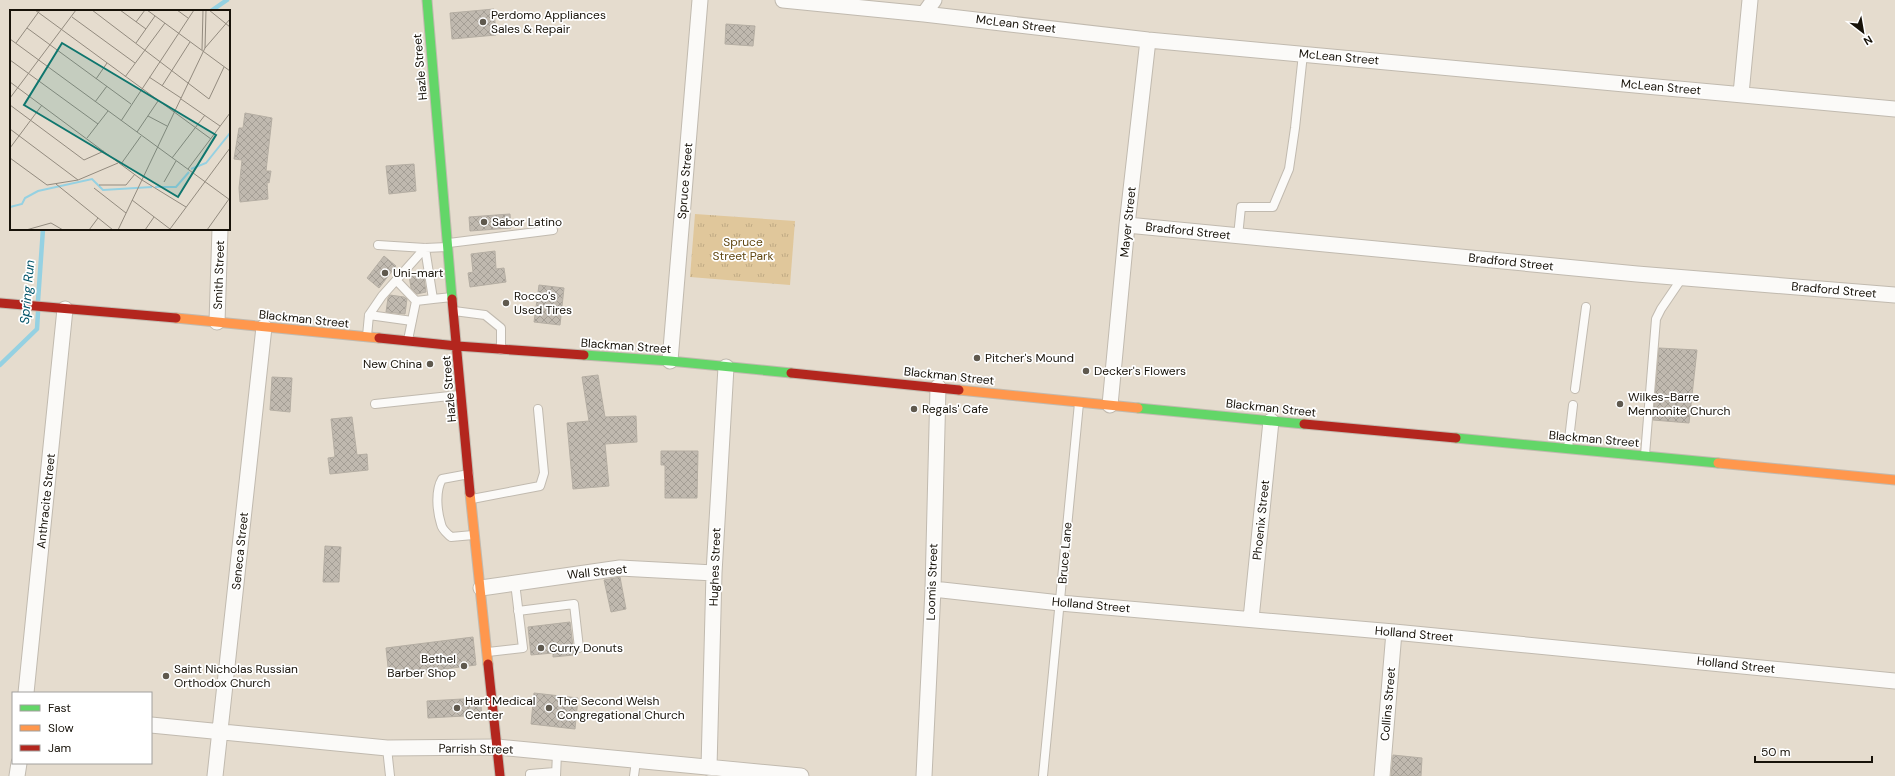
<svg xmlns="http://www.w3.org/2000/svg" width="1895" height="776" font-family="'DM Sans',sans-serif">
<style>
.park{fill:url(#park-tufts)}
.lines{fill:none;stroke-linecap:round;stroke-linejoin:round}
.stream{stroke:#95d1e2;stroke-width:4.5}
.building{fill:url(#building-cross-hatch);stroke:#b5aea3}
.lane-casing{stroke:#c1baaf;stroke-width:10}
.street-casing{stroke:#c1baaf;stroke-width:17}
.fast-casing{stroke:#c1baaf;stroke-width:11}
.slow-casing{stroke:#c1baaf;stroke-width:11}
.jam-casing{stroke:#c1baaf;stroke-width:11}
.lane{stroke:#fbfaf8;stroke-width:8}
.street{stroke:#fbfaf8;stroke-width:15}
.fast{stroke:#63d668;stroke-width:9}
.slow{stroke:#ff974d;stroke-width:9}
.jam{stroke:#b3261e;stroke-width:9}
.poi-dot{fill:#5f594e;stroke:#fff;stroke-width:1.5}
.labels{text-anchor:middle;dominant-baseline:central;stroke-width:3.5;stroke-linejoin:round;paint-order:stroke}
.poi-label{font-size:12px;fill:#171209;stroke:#fff;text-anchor:start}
.street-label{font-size:12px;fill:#171209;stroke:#fff}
.park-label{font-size:12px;fill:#614712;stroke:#fff}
.water-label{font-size:13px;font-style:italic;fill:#015368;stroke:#fff}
.inset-river{fill:none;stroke:#95d1e2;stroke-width:2}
.inset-road{fill:none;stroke:#938b7f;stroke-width:1}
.view{fill:#0f766e;fill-opacity:0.15;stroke:#0f766e;stroke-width:2}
.inset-edge{fill:none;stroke:#171209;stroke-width:2}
</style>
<defs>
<pattern id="park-tufts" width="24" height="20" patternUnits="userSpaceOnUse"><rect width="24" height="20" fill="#e0c79b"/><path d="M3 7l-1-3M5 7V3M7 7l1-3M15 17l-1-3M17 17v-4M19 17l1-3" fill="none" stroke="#bfaa84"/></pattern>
<pattern id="building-cross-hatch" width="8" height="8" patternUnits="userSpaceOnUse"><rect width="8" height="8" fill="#c0b9af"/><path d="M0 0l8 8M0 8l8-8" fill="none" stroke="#a49e95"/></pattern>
</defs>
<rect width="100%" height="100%" fill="#e5dcce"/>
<path class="park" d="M695,214L795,221L790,285L690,277Z"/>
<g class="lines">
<path class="stream" d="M211,11L227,0
M38,301L43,229
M0,365L37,329L38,312"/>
</g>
<path class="building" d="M494,9L496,35L452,39L450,13Z
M726,24L755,26L753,46L725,44Z
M245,113L272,118L266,171H271L269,183L267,182L268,199L240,202L239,188L242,160L234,159L239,128H243Z
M414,164L416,191L389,194L386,166Z
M510,214L511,228L470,231L469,217Z
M495,251L496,269L504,268L506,282L470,287L468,273L473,272L471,254Z
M384,256L396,266L379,288L367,278Z
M423,271L426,292L417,294L411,288L409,275Z
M539,285L564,288L560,325L534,322Z
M390,295L404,297L407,299L405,314L386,312L388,298Z
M1659,348L1697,350L1689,423L1653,420Z
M598,375L605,417L636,416L637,442L605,444L609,486L573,489L567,423L589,421L582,377Z
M272,377L292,378L290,412L270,410Z
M352,417L357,455L367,454L368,470L330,474L328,458L335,457L331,419Z
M661,451H698L697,498H665V465H661Z
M325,546L341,547L339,582H323Z
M620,577L626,609L611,612L604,580Z
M570,622L574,655L553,657V653L531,655L528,627Z
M473,637L476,665L389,676L386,648Z
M534,693L578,698L575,729L531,724Z
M480,698L482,715L428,718L427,701Z
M1393,755L1422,758L1421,776H1391Z"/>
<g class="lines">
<g class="lane-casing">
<path id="lane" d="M1238,236L1241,207H1273L1289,169L1295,128L1303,54
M449,243L553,230
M378,245L425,248
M447,247L425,248L433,299L452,297
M397,281L416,301
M454,311L485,315L501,328V350
M369,315L382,296L425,248
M367,336L369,315L412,321
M408,340L416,301L433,299
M1575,389L1586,307
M375,404L459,395
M1568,448L1573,405
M1645,455L1656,319L1661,309L1682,278
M469,474L442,479C435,491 437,511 441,524C442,530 447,533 451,537L473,535
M472,499L540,486L544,473L538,409
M518,611L574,604L579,648
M488,652L523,648L515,583
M387,748L390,776
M530,776V774L555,772
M556,776L557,753
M634,776L636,761
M1043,776L1079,403"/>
</g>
<g class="street-casing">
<path id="street" d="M783,0L924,14L1148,40L1895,109
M924,14L934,0
M1741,94L1750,0
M1127,225L1637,274L1895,295
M217,322L220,229
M670,361L700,0
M1110,405L1127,225L1148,40
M481,588L620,568L714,573
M933,589L1060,603L1394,632L1895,681
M1251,619L1271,421
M26,693L65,309
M151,725L387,748L497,747L801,776
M709,768L714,573L726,367
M17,776L19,763
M215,776L264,327
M924,776L933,589L938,387
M1382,776L1394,632"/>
</g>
<g class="fast-casing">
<path id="fast" d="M427,0L452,299
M584,355L670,361L791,373
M1138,408L1304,424
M1456,438L1718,463"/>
</g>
<g class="slow-casing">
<path id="slow" d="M176,318L379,338
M959,390L1138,408
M1718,463L1895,480
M470,493L488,664"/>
</g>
<g class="jam-casing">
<path id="jam" d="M452,299L470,493
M0,303L176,318
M379,338L457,346L584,355
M791,373L959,390
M1304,424L1456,438
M488,664L500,776"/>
</g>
<use href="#lane" class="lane"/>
<use href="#street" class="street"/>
<use href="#fast" class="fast"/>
<use href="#slow" class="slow"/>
<use href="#jam" class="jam"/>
</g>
<g class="poi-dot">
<circle cx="483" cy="22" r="4"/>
<circle cx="484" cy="222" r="4"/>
<circle cx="385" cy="273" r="4"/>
<circle cx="506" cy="303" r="4"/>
<circle cx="977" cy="358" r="4"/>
<circle cx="430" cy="364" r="4"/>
<circle cx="1086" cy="371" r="4"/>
<circle cx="1620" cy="404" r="4"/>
<circle cx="914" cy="409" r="4"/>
<circle cx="541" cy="648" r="4"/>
<circle cx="464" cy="666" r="4"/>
<circle cx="166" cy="676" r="4"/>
<circle cx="457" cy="708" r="4"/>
<circle cx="549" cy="708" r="4"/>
</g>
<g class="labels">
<g class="poi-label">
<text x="491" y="15">Perdomo Appliances<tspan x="491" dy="14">Sales &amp; Repair</tspan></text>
<text x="492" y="222">Sabor Latino</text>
<text x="393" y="273">Uni-mart</text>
<text x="514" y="296">Rocco's<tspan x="514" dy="14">Used Tires</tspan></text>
<text x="985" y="358">Pitcher's Mound</text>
<text x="422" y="364" text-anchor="end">New China</text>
<text x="1094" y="371">Decker's Flowers</text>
<text x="1628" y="397">Wilkes-Barre<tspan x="1628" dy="14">Mennonite Church</tspan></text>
<text x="922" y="409">Regals' Cafe</text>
<text x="549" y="648">Curry Donuts</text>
<text x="456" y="659" text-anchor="end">Bethel<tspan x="456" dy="14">Barber Shop</tspan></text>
<text x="174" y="669">Saint Nicholas Russian<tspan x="174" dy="14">Orthodox Church</tspan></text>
<text x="465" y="701">Hart Medical<tspan x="465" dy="14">Center</tspan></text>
<text x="557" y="701">The Second Welsh<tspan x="557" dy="14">Congregational Church</tspan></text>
</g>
<g class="street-label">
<text transform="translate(1016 24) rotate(7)">McLean Street</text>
<text transform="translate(1339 57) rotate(5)">McLean Street</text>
<text transform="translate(420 67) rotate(-95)">Hazle Street</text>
<text transform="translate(1661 87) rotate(5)">McLean Street</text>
<text transform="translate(685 181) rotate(-85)">Spruce Street</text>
<text transform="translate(1128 222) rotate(-84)">Mayer Street</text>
<text transform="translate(1188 231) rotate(6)">Bradford Street</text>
<text transform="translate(1511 262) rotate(6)">Bradford Street</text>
<text transform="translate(219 275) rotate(-88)">Smith Street</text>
<text transform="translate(1834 290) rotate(5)">Bradford Street</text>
<text transform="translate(304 319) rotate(6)">Blackman Street</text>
<text transform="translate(626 346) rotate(4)">Blackman Street</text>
<text transform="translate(949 376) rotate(6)">Blackman Street</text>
<text transform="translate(449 389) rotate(-95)">Hazle Street</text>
<text transform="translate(1271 408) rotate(6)">Blackman Street</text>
<text transform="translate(1594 439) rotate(5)">Blackman Street</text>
<text transform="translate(46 501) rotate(-84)">Anthracite Street</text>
<text transform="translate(1261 520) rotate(-84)">Phoenix Street</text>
<text transform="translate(240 551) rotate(-84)">Seneca Street</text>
<text transform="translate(1065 553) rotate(-85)">Bruce Lane</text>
<text transform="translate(715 567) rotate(-88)">Hughes Street</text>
<text transform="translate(597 572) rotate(-6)">Wall Street</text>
<text transform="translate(932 582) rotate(-88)">Loomis Street</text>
<text transform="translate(1091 605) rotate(5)">Holland Street</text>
<text transform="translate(1414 634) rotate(5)">Holland Street</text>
<text transform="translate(1736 665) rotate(6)">Holland Street</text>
<text transform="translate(1388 704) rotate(-85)">Collins Street</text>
<text transform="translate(476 749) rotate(1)">Parrish Street</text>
</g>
<g class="park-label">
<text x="743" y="242">Spruce<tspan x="743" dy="14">Street Park</tspan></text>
</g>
<g class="water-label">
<text transform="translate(27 292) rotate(-85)">Spring Run</text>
</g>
</g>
<g transform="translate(10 10)">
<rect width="220" height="220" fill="#e5dcce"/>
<path class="inset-river" d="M181,159L196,153L220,123M145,177H166L179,162M0,197L12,194L15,188L28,181L82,169L93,180L142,177"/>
<path class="inset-road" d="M25,0L201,129M82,0L199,89L214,57M110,0L136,19M137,0L220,61M167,0L178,8M199,0L220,17M62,7L125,53M126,12L135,0M17,18L121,94M0,29L220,190M6,33L30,0M126,33L145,6M195,38L220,9M192,40L193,0M0,50L88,114M115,67L155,13M139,67L171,88M86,69L97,53M0,72L132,170L176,197M152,76L180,32M0,88L66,0M171,89L210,116M85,92L97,76M0,95L74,150L94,141M138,106L157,116M111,111L184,0M0,119L68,170M127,122L148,91M77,128L98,101M0,138L32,95M0,148L37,175L68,170L108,153M162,148L195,105M111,154L131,126M178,159L220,103M154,172L166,151M46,174L103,220M89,175H116L125,164M84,178L116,203M122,190L160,219M160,219L220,138M16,220L41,213L53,220M79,220L88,208M108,220L195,38L196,0M135,220L144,207M197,220L219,189"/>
<path class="view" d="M52,33L206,125L168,187L14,95Z"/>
<rect width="220" height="220" class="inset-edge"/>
</g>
<rect x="12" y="692" width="140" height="72" fill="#ffffff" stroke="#a2a09d"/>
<rect x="20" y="705" width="20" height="6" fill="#63d668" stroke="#a2a09d"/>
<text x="48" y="712" font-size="12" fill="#171209">Fast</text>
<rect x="20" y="725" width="20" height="6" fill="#ff974d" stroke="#a2a09d"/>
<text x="48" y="732" font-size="12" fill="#171209">Slow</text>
<rect x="20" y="745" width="20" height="6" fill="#b3261e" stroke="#a2a09d"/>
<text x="48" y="752" font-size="12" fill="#171209">Jam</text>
<g transform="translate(1863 32) rotate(149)" stroke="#ffffff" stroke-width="3" paint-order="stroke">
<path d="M0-3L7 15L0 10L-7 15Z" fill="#171209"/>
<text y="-6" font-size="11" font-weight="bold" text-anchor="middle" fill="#171209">N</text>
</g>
<path d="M1755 756v6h117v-6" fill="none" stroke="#171209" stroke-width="2"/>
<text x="1761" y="756" font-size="12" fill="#171209" stroke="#ffffff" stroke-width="3" paint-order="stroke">50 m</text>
</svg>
